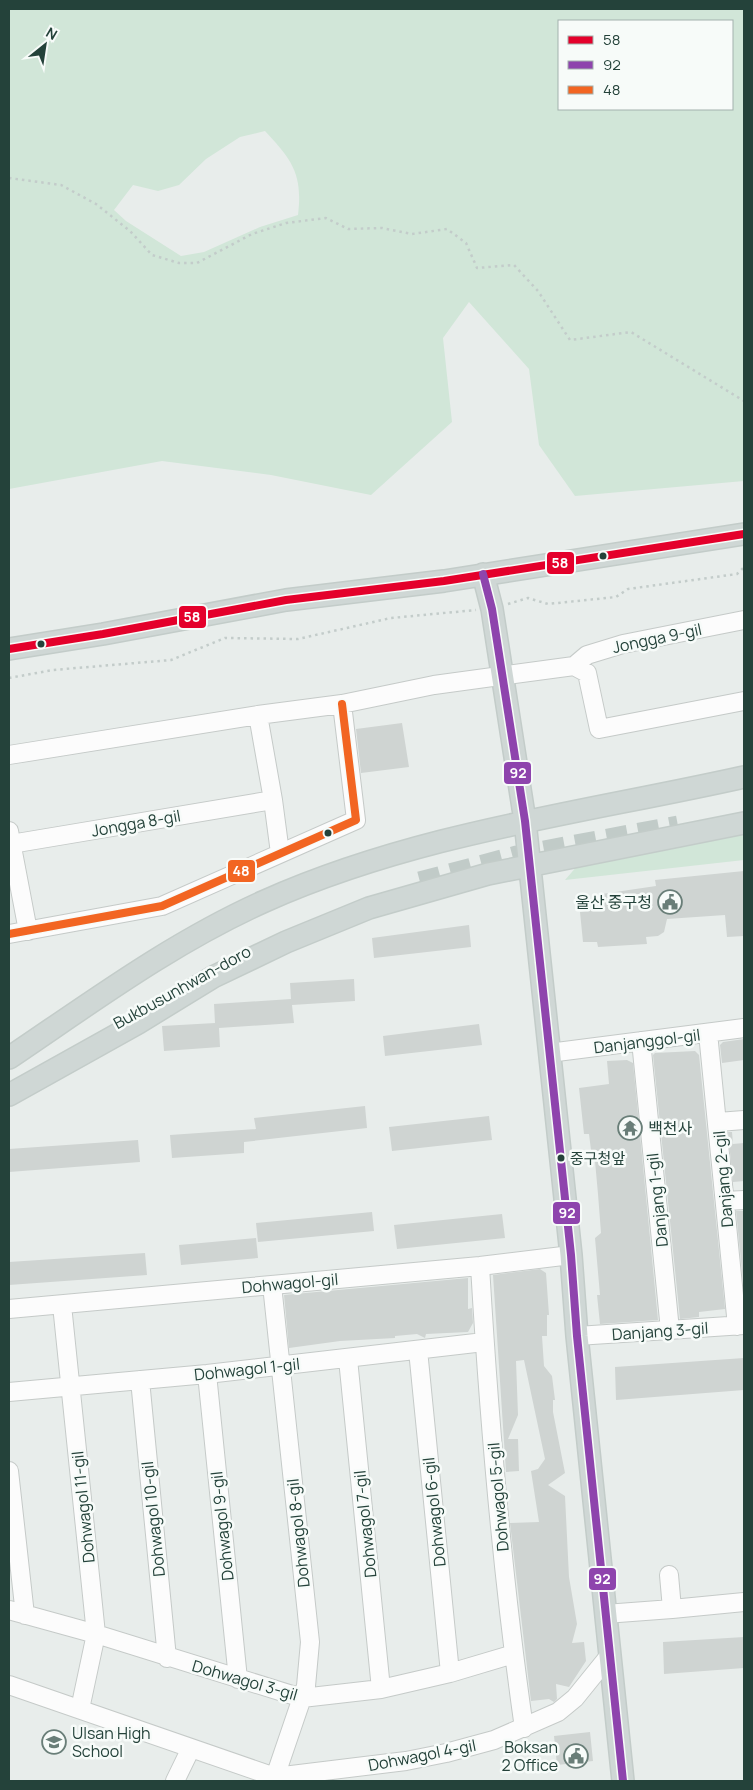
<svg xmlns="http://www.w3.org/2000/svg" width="753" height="1790" font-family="Manrope,'Noto Sans KR',sans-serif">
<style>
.green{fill:#d1e6d8;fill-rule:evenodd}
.building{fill:#cfd4d2}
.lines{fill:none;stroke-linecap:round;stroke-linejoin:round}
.major-tunnel{stroke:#c1cbc8;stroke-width:21;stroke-dasharray:21 11;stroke-linecap:butt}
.minor-casing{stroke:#c5cac8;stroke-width:20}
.major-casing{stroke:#c3ccc9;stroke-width:24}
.path{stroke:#c3ccca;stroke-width:2.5;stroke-dasharray:2.5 4;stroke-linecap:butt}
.minor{stroke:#fcfcfc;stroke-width:18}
.major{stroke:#cfd7d5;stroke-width:21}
.bus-1-casing{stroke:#f7fbf9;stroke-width:11}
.bus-2-casing{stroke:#f7fbf9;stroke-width:11}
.bus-3-casing{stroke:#f7fbf9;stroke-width:11}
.bus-1{stroke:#e4002b;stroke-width:8}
.bus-2{stroke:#8e44ad;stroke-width:8}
.bus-3{stroke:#f26522;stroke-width:8}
.bus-dot{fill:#24423a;stroke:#f7fbf9;stroke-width:2}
.labels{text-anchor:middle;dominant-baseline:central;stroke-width:5;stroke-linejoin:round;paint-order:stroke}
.bus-label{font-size:15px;fill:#24423a;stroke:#f7fbf9;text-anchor:start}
.street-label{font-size:16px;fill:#24423a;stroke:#f7fbf9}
.poi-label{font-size:16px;fill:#24423a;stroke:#f7fbf9;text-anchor:end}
.line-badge{stroke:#f7fbf9;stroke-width:2}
.badge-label{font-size:14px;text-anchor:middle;font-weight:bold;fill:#fff}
</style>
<rect width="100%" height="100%" fill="#e8edeb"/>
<path class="green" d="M9,9H744V481L575,496L539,445L529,369L469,302L443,338L452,422L371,495L271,475L162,461L9,489ZM559,21H732V109H559ZM265,131C292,160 303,174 298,215L260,227L204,252L181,256L126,221L114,210L133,185L158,191L179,185L206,159L240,137Z
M744,831V860L565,880L578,865Z"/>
<path class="building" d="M402,723L409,767L361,773L356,729Z
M744,871V936L727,937L725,915L667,919L664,932L658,936L646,937L647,944L598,947L597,942H583L580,912L597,909L595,895L656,886L655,880Z
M469,925L471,947L374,958L372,938Z
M354,979L355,1001L292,1005L294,1023L219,1028L220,1047L164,1051L162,1026L215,1023L214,1004L291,999L290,983Z
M479,1024L482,1045L385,1056L383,1036Z
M744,1039V1060L722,1063L720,1045L723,1042Z
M695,1051L699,1055L725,1309L699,1312V1317L680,1319L653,1055L655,1053Z
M627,1060L633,1063L658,1320L600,1324L597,1295H600L595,1238L601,1233L598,1194L594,1150H591L589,1134H584L579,1088L609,1084L607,1061Z
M365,1106L367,1128L244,1142V1153L172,1158L170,1135L256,1129L254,1118Z
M489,1116L492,1140L392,1151L389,1127Z
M728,1132H732L733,1144L744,1143V1181L733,1182Z
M138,1140L140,1162L9,1172V1149Z
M736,1211H744L743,1281Z
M372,1212L374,1231L258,1242L256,1223Z
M502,1214L505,1238L397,1249L394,1225Z
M256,1238L258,1258L181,1265L179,1245Z
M145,1253L147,1275L9,1285V1262Z
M540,1269L546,1273L549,1315H547V1336H542L544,1366L552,1376L555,1400H553V1412L565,1473L548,1485L565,1496L569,1577L577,1624L572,1643L584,1642L586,1661L569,1687L556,1684L557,1699L554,1702L549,1699L531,1701L510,1523L539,1522L531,1471L538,1469L545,1459L524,1360L516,1361L518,1415L508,1439H518L519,1471L506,1472L493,1275Z
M468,1278V1309L472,1308L473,1323L468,1332L426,1334L425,1338L417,1334L395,1336V1338L340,1341L289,1348L284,1295Z
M744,1358V1390L616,1400L615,1367Z
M744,1637V1668L664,1674L663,1642Z
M590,1732L593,1761L557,1765L554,1736Z"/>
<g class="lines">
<path class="major-tunnel" d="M420,882L517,856L678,826"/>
<g class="minor-casing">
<path id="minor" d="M574,666L587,655L623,644L744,620
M258,715L273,800L280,853
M9,755L258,715L342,704L434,685L574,666L587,673L599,729L744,701
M9,831L28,931
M11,844L273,800
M9,934L162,906L356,820L342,704
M708,1033L737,1326
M641,1041L670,1330
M549,1053L744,1028
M718,1122L744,1120
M725,1201L744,1200
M480,1266C489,1420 502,1575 524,1728
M272,1285L310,1642L306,1686L275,1777L276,1781
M62,1305L96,1634L80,1709
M9,1309L480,1266L571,1255
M577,1336L744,1325
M418,1350L450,1673
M348,1359L381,1689
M207,1374L238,1679
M140,1380L167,1658
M9,1392L207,1374L484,1342
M9,1471L25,1615
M672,1609L744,1602
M9,1610L96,1634L302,1698L381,1689L450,1673L514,1654
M605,1614L672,1609L669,1575
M9,1685L275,1777L406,1761L446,1753L494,1740L558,1712L575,1698L609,1656
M175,1781L191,1748"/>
</g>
<g class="major-casing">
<path id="major" d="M483,574L492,609L525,821L571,1255L577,1336L623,1781
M9,649L103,634L286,600L444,581L744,534
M9,1058C92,1002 173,942 265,901C417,833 583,813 744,777
M9,1095L138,1023L213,977L286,942L369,908L488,874L744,823"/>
</g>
<path class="path" d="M9,178L61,185L96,204L130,231L152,255L179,263H197L252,234L286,223L326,218L348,229L382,228L412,234L447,229L466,243L477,268L514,265L538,291L570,340L631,332L744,401
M508,604L528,598L548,604L616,597L628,589L737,574L744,567
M9,678L53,670L171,660L225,638L298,639L391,618L476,610"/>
<use href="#minor" class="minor"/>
<use href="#major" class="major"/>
<g class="bus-1-casing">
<path id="bus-1" d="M9,649L103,634L286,600L444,581L744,534"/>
</g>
<g class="bus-2-casing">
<path id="bus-2" d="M483,574L492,609L525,821L571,1255L577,1336L623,1781"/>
</g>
<g class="bus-3-casing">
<path id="bus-3" d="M9,934L162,906L356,820L342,704"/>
</g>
<use href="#bus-1" class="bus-1"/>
<use href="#bus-2" class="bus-2"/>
<use href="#bus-3" class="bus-3"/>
</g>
<defs>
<g id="civic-ring" transform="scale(1.25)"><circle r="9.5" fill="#f7fbf9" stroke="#697e78" stroke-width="1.5"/><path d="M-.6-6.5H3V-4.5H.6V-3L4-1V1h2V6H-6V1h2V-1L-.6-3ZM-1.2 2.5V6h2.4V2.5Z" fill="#697e78"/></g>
<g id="temple-ring" transform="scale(1.25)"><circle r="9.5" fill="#f7fbf9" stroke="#697e78" stroke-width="1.5"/><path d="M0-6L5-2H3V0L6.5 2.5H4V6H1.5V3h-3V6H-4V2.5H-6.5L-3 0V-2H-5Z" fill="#697e78"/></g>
<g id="school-ring" transform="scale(1.25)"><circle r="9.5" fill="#f7fbf9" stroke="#697e78" stroke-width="1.5"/><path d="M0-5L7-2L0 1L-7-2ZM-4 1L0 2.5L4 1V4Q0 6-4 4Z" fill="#697e78"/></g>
</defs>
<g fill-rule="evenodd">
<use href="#civic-ring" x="670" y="902"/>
<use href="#temple-ring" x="630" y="1128"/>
<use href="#school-ring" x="54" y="1742"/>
<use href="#civic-ring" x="576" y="1756"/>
</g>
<g class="bus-dot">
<circle cx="603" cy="556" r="4.5"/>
<circle cx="41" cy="644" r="4.5"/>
<circle cx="328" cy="833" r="4.5"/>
<circle cx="561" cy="1158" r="4.5"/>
</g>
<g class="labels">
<g class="bus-label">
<text x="570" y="1158">중구청앞</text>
</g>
<g class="street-label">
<text transform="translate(657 638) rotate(-12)">Jongga 9-gil</text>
<text transform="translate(136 823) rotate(-10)">Jongga 8-gil</text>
<text transform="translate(182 987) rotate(-29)">Bukbusunhwan-doro</text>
<text transform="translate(647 1041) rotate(-7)">Danjanggol-gil</text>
<text transform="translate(723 1179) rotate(-95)">Danjang 2-gil</text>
<text transform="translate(657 1200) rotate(-96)">Danjang 1-gil</text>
<text transform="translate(290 1283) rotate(-5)">Dohwagol-gil</text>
<text transform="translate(660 1331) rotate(-4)">Danjang 3-gil</text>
<text transform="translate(247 1369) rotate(-6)">Dohwagol 1-gil</text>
<text transform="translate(498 1497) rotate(-95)">Dohwagol 5-gil</text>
<text transform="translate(83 1507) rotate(-96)">Dohwagol 11-gil</text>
<text transform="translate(434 1512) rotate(-96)">Dohwagol 6-gil</text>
<text transform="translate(153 1519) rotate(-96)">Dohwagol 10-gil</text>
<text transform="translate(365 1524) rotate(-96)">Dohwagol 7-gil</text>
<text transform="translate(222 1526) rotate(-96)">Dohwagol 9-gil</text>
<text transform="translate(298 1533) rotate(-96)">Dohwagol 8-gil</text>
<text transform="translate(245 1680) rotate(16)">Dohwagol 3-gil</text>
<text transform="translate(422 1755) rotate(-11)">Dohwagol 4-gil</text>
</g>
<g class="poi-label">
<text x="652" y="902">울산 중구청</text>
<text x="648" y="1128" text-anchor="start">백천사</text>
<text x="72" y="1733" text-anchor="start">Ulsan High<tspan x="72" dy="18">School</tspan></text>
<text x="558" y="1747">Boksan<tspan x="558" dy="18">2 Office</tspan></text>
</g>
</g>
<g class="line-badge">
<rect x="546" y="551" width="29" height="24" rx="5" fill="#e4002b"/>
<rect x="178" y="605" width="29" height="24" rx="5" fill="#e4002b"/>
<rect x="503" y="761" width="29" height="24" rx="5" fill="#8e44ad"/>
<rect x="227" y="859" width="29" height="24" rx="5" fill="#f26522"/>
<rect x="552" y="1201" width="29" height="24" rx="5" fill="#8e44ad"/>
<rect x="588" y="1567" width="29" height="24" rx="5" fill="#8e44ad"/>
</g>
<g class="badge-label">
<text x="560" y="568">58</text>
<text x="192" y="622">58</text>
<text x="518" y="778">92</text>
<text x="241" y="876">48</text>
<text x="567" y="1218">92</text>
<text x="602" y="1584">92</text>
</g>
<rect width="753" height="1790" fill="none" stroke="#24423a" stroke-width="20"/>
<rect x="558" y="20" width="175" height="90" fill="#f7fbf9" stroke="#a3b1ad"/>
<rect x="568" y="36" width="25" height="8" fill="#e4002b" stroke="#a3b1ad"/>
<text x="603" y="45" font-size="15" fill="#24423a">58</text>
<rect x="568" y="61" width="25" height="8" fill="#8e44ad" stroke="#a3b1ad"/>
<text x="603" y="70" font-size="15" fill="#24423a">92</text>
<rect x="568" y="86" width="25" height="8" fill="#f26522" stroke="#a3b1ad"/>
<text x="603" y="95" font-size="15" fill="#24423a">48</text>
<g transform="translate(45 45) rotate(30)" stroke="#f7fbf9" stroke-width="4" paint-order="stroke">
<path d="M0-4L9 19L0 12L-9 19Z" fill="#24423a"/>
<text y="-8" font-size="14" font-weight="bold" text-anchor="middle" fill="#24423a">N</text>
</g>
</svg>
